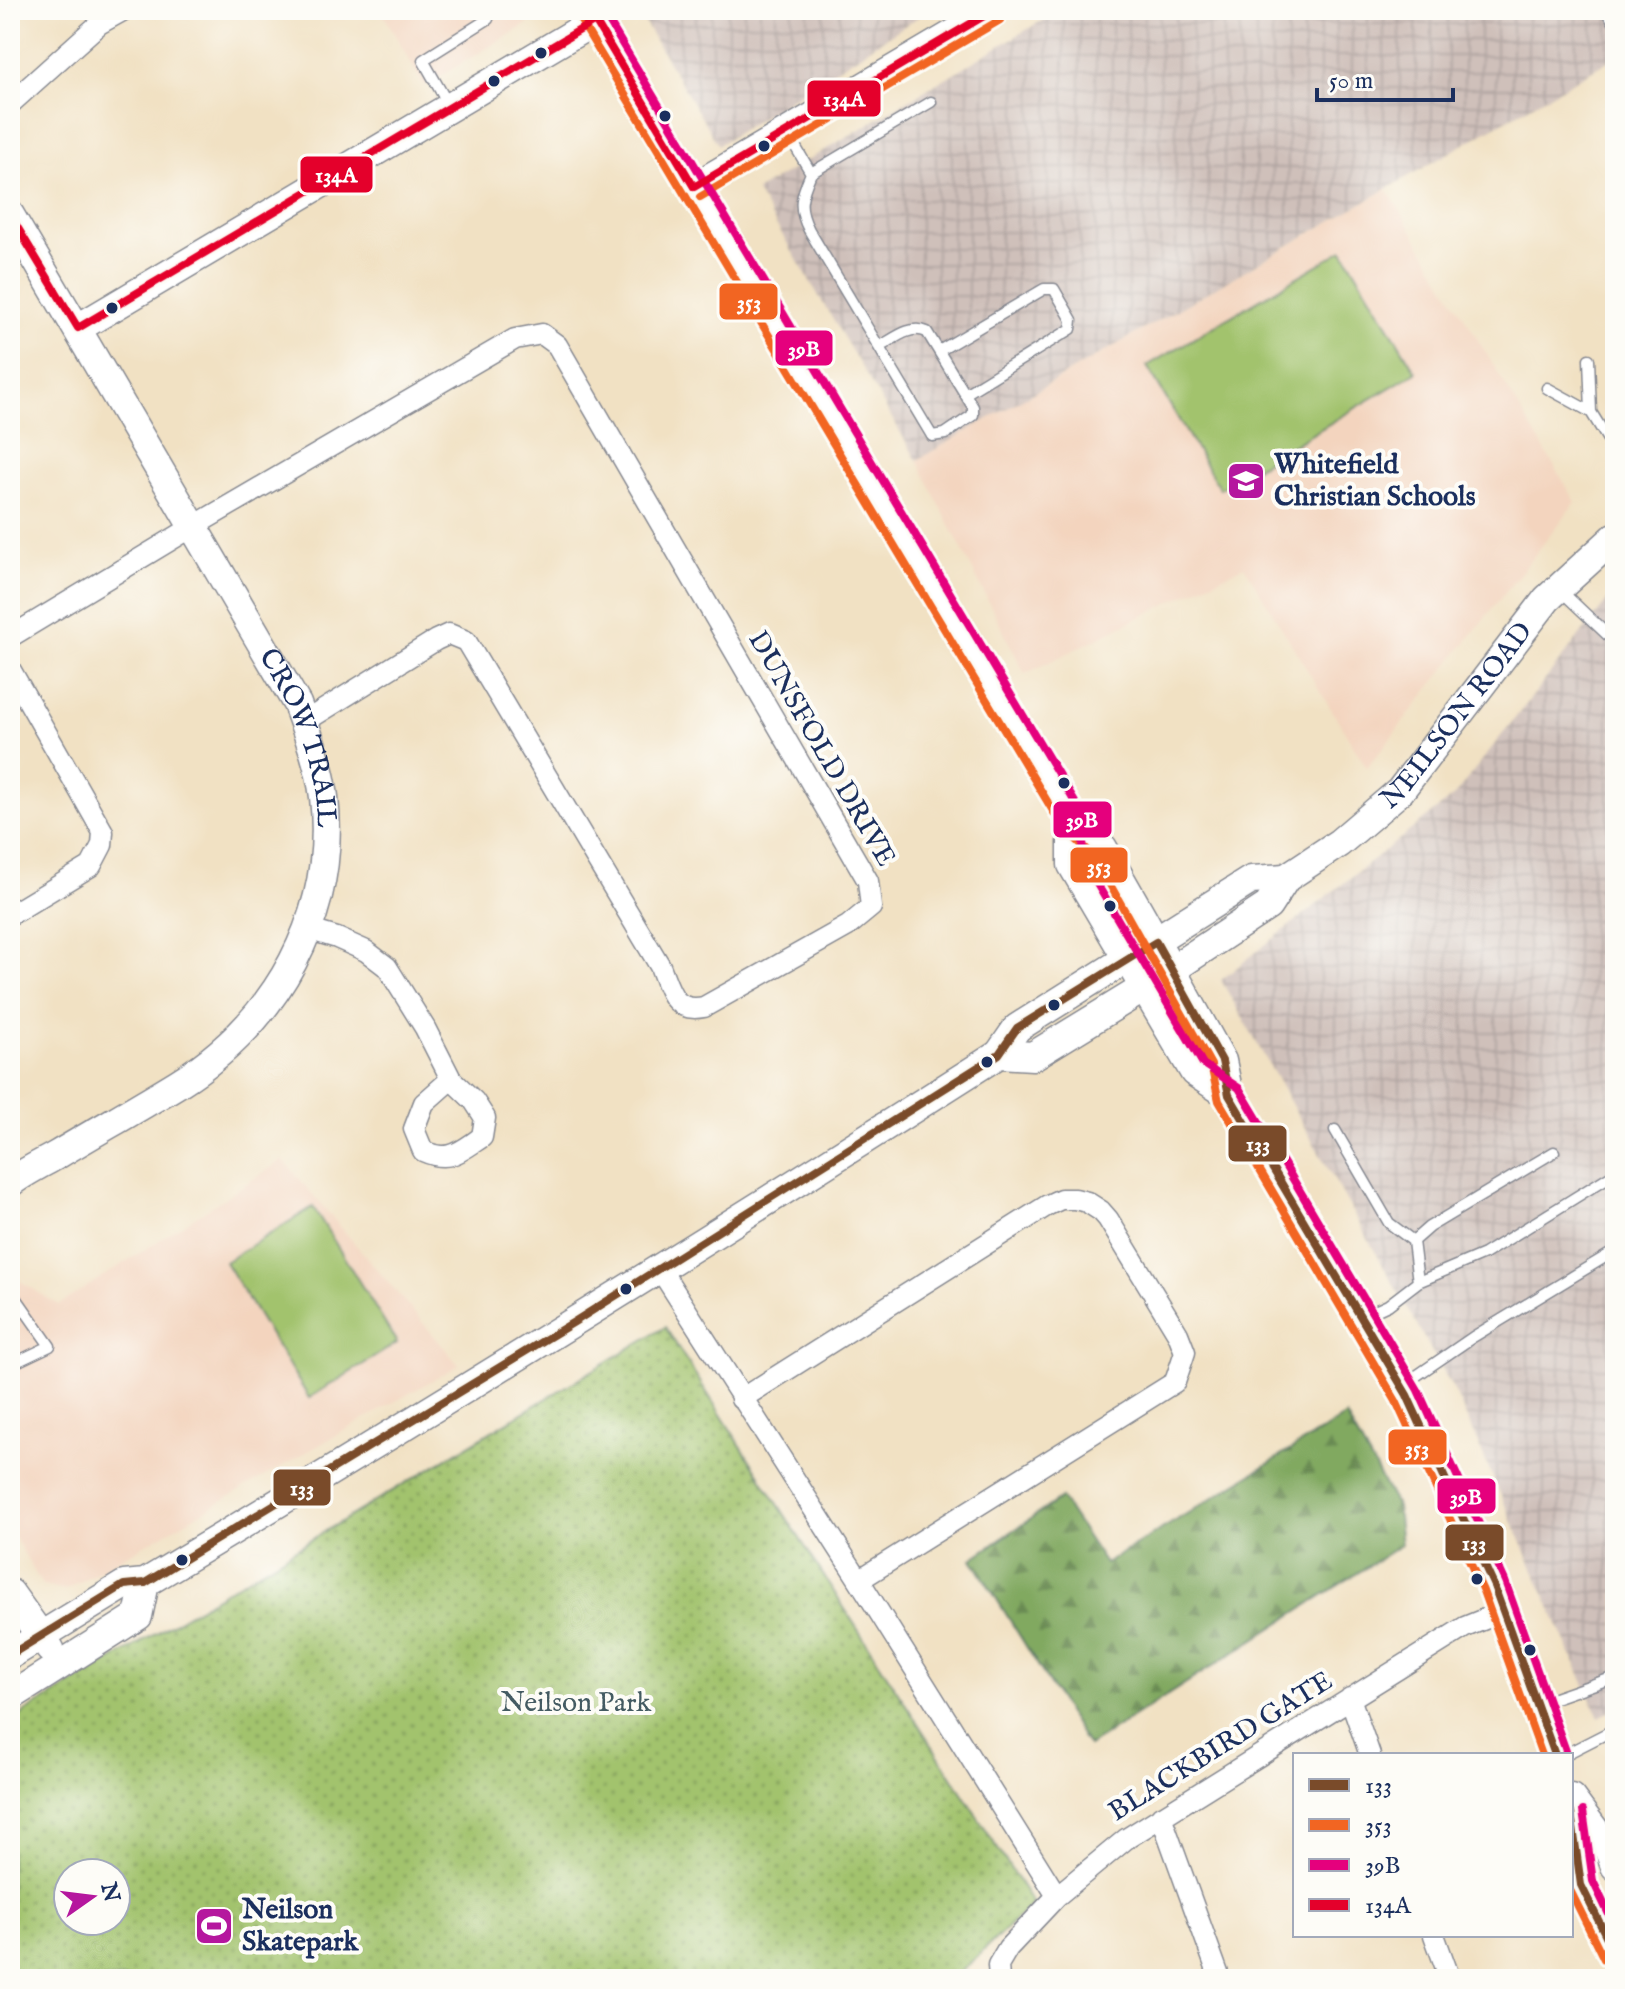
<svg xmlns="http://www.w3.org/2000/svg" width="1625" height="1989" font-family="'IM FELL English',serif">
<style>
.built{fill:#f3d4be}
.industrial{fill:url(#industrial-grid)}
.grass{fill:#a2c36d;stroke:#5e7966;stroke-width:2}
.forest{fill:url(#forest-firs);stroke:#4e6c5f;stroke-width:2}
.park{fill:url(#park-dots);stroke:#5e7966;stroke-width:2;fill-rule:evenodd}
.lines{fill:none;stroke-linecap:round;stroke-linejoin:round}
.lane-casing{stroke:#868890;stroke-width:13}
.street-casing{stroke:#868890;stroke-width:23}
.secondary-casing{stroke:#868890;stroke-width:31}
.lane{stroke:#fff;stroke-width:10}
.street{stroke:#fff;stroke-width:20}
.secondary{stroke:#fff;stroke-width:28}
.bus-1-casing{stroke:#fdfcf7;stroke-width:14}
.bus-2-casing{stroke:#fdfcf7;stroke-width:14}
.bus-3-casing{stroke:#fdfcf7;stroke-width:14}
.bus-4-casing{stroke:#fdfcf7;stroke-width:14}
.bus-1{stroke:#7a4b2a;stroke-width:8}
.bus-2{stroke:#f26522;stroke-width:8}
.bus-3{stroke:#e5007d;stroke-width:8}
.bus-4{stroke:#e4002b;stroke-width:8}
.bus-dot{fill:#1b2f5e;stroke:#fdfcf7;stroke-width:3}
.labels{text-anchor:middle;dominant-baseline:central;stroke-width:8;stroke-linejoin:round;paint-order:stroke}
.poi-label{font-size:28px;font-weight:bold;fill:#1b2f5e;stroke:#fdfcf7;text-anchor:start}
.street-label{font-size:28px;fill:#1b2f5e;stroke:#fdfcf7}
.park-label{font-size:28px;fill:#445b62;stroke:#fdfcf7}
.line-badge{stroke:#fdfcf7;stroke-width:3}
.badge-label{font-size:22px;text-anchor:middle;font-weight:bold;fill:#fff}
</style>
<defs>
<pattern id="industrial-grid" width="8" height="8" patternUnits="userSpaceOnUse" patternTransform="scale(2)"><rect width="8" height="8" fill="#cfc0ba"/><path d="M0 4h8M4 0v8" fill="none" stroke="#b1a5a2"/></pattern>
<pattern id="forest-firs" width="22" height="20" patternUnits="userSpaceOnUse" patternTransform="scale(2)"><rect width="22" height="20" fill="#81a960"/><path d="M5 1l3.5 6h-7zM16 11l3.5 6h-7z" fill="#698a52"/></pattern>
<pattern id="park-dots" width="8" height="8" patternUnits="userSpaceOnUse" patternTransform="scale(2)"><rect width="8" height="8" fill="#a2c36d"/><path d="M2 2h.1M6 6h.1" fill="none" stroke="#839f5d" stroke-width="1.8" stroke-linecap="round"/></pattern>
</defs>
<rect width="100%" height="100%" fill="#fdfcf7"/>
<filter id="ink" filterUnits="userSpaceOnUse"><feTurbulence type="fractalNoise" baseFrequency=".0125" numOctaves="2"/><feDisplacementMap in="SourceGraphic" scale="16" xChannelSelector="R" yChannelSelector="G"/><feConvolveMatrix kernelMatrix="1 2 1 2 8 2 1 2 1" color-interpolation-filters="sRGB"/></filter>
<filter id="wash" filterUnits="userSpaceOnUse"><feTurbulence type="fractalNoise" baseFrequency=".006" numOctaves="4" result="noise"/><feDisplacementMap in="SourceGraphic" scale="32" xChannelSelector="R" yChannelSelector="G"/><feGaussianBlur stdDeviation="1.8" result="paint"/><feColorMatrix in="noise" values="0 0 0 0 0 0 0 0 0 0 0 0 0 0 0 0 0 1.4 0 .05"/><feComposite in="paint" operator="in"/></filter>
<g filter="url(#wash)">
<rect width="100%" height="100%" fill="#f1e1c3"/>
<path class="built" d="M381,10H522L529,23L424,86Z
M1387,189L1576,502L1367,768L1244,566L1025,674L917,460Z
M283,1160L459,1365L66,1590L42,1585L10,1529V1275L59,1305Z"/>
<path class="industrial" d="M637,10H929L718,145Z
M1060,10H1615V57L917,460L756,191Z
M1615,591V1708L1599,1717L1456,1394L1221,980L1454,796Z"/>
<path class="grass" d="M1343,250L1416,372L1220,489L1147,366Z
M313,1207L397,1343L309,1398L225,1262Z"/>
<path class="forest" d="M1346,1416L1397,1507L1401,1545L1088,1746L972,1559L1061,1498L1105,1564Z"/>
<path class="park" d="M665,1327L1033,1904L953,1979H10V1724L25,1712ZM68,1873H116V1921H68Z"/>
</g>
<g filter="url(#ink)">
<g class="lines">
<g class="lane-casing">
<path id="lane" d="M1607,10L1615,24
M448,104L423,60L488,19L483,10
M788,134L811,173L931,102
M811,173C801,196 797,207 809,230L932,436L945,434L973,415V407L927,332C910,324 894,339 879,347
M939,351L1044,289H1054L1072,320L1071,329L965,394
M1589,359L1591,412
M1547,388L1591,412L1615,451
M1559,589L1615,642
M1335,1130L1389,1223L1413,1241
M1418,1282L1413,1241L1429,1227L1554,1152
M10,1294L17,1299L50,1346L10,1365
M1364,1316L1388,1305L1418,1282L1484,1254L1615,1173
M1403,1385L1473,1337L1615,1251
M1537,1704L1615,1677
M1564,1755L1615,1729"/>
</g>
<g class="street-casing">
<path id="street" d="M10,104L99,24L124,10
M10,637L194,526L515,339L542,334L557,345L868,881L871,907L848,926L704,1007C673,1013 670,991 660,966L466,641L449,634L436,640L304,722
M10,669L103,832L102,845L91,866L10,915
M307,929L337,938L366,951L387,967L425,1028L451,1079L474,1101L485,1118L482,1137C459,1152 450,1163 423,1151L414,1129L424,1103L451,1079
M660,1269L859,1580L1057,1896
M741,1399L1048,1205L1061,1199H1075L1087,1202L1101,1211L1108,1219L1178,1334L1185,1352L1175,1382L859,1580
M1350,1698L1370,1755
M1161,1816L1220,1979
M1434,1935L1450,1979
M999,1979L998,1965L1008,1948L1057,1896L1126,1839L1465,1627L1502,1612"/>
</g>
<g class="secondary-casing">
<g id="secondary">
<path d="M588,10L1072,820L1103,848L1144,920L1222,1061L1229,1095L1407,1395L1494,1586L1555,1755"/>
<path d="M694,187L994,10"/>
<path id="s1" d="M10,215L297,704C308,734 320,765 324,797C337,915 277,1022 177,1084C138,1108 97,1131 57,1155C41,1164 24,1172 10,1183"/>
<path d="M78,328L595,21"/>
<path d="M1072,820V865L1194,1072L1229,1095"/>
<path id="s2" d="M999,1054L1033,1056L1144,988L1268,906L1286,878L1339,843L1400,791L1547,599L1615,537"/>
<path d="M10,1593L50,1649"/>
<path d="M10,1655L124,1585L145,1583C433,1411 717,1234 999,1054L1017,1028L1251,880L1286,878"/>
<path d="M10,1697L138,1616L145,1583"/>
<path d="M1571,1798L1608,1848L1615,1866"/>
<path d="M1571,1813L1581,1885L1615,1954"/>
</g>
</g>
<use href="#lane" class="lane"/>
<use href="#street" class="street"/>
<use href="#secondary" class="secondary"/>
<g class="bus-1-casing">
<path id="bus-1" d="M1156,942L1222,1061L1229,1095L1407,1395L1494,1586L1555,1755
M10,1655L124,1585L145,1583L574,1322L999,1054L1017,1028L1156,942
M1571,1813L1581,1885L1615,1954"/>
</g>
<g class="bus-2-casing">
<path id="bus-2" d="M578,16L1062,826L1094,856L1211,1065L1219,1101L1396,1401L1483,1591L1542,1755
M700,197L1000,20
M1571,1892L1604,1959"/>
</g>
<g class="bus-3-casing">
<path id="bus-3" d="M602,10L1082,814L1084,862L1203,1064L1239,1088L1418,1390L1505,1581L1566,1751
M1583,1811L1593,1881L1615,1927"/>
</g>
<g class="bus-4-casing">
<path id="bus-4" d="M595,21L694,187
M694,187L994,10
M10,215L78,328
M78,328L595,21"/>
</g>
<use href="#bus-1" class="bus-1"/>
<use href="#bus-2" class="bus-2"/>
<use href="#bus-3" class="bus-3"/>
<use href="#bus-4" class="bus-4"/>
</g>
</g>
<defs>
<g id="school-square" transform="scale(2)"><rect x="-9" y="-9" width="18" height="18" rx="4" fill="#b5179e" stroke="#fdfcf7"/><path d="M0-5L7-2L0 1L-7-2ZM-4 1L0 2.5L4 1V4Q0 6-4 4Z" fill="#fff"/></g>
<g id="stadium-square" transform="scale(2)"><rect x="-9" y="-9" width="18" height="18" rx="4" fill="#b5179e" stroke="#fdfcf7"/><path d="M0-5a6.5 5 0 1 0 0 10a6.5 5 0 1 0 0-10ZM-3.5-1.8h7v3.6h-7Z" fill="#fff"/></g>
</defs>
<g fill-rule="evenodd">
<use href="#school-square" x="1246" y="481"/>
<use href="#stadium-square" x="214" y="1926"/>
</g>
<g class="bus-dot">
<circle cx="541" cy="53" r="7"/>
<circle cx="494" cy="81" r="7"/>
<circle cx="665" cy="116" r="7"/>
<circle cx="764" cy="146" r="7"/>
<circle cx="112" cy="308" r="7"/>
<circle cx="1064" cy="783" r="7"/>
<circle cx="1110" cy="906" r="7"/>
<circle cx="1054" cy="1005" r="7"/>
<circle cx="987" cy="1062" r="7"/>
<circle cx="626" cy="1289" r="7"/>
<circle cx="182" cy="1560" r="7"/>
<circle cx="1477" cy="1579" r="7"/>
<circle cx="1530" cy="1650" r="7"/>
</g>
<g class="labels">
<g class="poi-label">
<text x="1274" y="465">Whitefield<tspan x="1274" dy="32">Christian Schools</tspan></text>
<text x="242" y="1910">Neilson<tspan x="242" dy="32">Skatepark</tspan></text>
</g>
<g class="street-label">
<text stroke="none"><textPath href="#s2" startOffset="584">NEILSON ROAD</textPath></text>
<text stroke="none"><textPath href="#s1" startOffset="600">CROW TRAIL</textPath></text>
<text transform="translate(821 749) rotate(60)">DUNSFOLD DRIVE</text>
<text transform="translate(1221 1747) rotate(-32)">BLACKBIRD GATE</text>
</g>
<g class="park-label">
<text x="576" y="1703">Neilson Park</text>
</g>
</g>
<g class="line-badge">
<rect x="806" y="79" width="76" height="39" rx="8" fill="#e4002b"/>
<rect x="299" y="155" width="75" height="39" rx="8" fill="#e4002b"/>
<rect x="718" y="282" width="61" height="39" rx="8" fill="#f26522"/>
<rect x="774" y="329" width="60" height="38" rx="8" fill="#e5007d"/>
<rect x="1052" y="800" width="61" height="39" rx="8" fill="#e5007d"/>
<rect x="1069" y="846" width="60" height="38" rx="8" fill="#f26522"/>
<rect x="1227" y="1124" width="61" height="39" rx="8" fill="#7a4b2a"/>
<rect x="1387" y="1428" width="61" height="38" rx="8" fill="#f26522"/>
<rect x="272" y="1468" width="60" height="39" rx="8" fill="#7a4b2a"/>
<rect x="1436" y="1477" width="61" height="38" rx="8" fill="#e5007d"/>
<rect x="1444" y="1523" width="61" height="39" rx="8" fill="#7a4b2a"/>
</g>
<g class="badge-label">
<text x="844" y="106">134A</text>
<text x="336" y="182">134A</text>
<text x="749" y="309">353</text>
<text x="804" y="356">39B</text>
<text x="1082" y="827">39B</text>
<text x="1099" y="873">353</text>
<text x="1258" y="1151">133</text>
<text x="1417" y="1455">353</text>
<text x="302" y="1495">133</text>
<text x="1466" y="1504">39B</text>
<text x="1474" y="1550">133</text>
</g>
<rect width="1625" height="1989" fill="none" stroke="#fdfcf7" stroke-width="40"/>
<rect x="1293" y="1753" width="280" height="184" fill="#fdfcf7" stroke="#a3aaba" stroke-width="2"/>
<rect x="1309" y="1779" width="40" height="12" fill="#7a4b2a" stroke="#a3aaba" stroke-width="2"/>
<text x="1365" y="1793" font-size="24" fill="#1b2f5e">133</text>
<rect x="1309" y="1819" width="40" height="12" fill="#f26522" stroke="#a3aaba" stroke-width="2"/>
<text x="1365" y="1833" font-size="24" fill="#1b2f5e">353</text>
<rect x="1309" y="1859" width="40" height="12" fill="#e5007d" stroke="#a3aaba" stroke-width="2"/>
<text x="1365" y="1873" font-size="24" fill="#1b2f5e">39B</text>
<rect x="1309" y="1899" width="40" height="12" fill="#e4002b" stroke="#a3aaba" stroke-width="2"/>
<text x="1365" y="1913" font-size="24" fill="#1b2f5e">134A</text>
<g transform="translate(92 1897) rotate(76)"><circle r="38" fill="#fdfcf7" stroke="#a3aaba" stroke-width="2"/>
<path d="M0-6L14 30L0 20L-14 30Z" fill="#b5179e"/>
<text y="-12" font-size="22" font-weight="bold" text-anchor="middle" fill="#1b2f5e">N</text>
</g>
<path d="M1317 88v12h136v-12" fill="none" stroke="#1b2f5e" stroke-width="4"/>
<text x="1329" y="88" font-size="24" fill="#1b2f5e" stroke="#fdfcf7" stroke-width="6" paint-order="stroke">50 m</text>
</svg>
